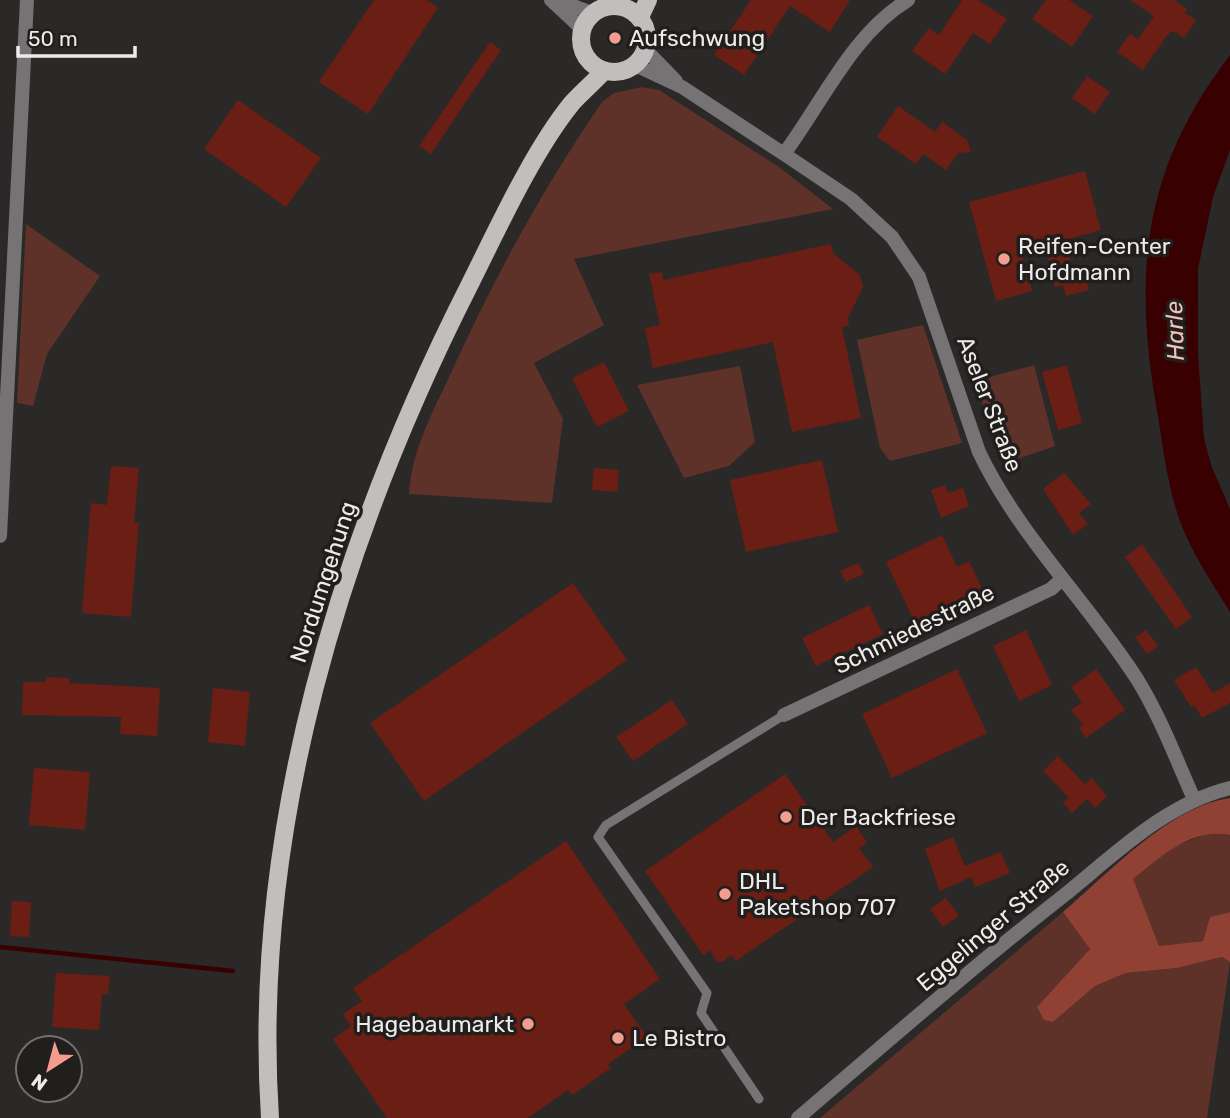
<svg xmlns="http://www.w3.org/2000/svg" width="1230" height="1118" font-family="Rubik,sans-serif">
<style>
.green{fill:#5e3129}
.forest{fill:#914134}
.water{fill:#380000}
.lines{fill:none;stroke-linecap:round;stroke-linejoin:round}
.stream{stroke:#380000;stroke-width:4.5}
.building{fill:#6b1e14}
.service{stroke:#757373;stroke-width:9}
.minor{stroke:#757373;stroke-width:14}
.tertiary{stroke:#757373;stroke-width:14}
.primary{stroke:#c1bebd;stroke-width:18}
.poi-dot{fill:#f59d8d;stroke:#211e1e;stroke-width:2.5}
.labels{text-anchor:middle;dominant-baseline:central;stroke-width:7;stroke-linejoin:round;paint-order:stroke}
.poi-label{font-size:23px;fill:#eeeceb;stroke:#211e1e;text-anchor:start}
.street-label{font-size:23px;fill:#eeeceb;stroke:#211e1e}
.water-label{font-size:24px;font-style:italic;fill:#f2c2b9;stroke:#211e1e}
</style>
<rect width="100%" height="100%" fill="#2b2828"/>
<path class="green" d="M642,87L659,90L779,167L833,209L574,259L604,325L534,363L563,419L552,503L409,494C411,452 433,411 451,373C494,278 543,188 602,102L614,93Z
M26,224L100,276L47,354L33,406L17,403Z
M923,325L962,443L890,461L880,448L857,340Z
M1034,365L1055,446L1003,464L975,381Z
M740,366L755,442L729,466L684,478L637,385Z
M1213,831L1230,835V912L1210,917L1203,941L1159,946L1132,879L1171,848Z
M1063,912L1090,949L1038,1007L1045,1020L1053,1022L1095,986L1126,973L1177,968L1222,957L1230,962L1207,1118H820Z"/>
<path class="forest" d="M1230,798V835C1192,827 1160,857 1133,879L1159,946L1203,941L1210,917L1230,912V962L1222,957L1177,968L1126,973L1095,986L1053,1022L1044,1020L1037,1007L1090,949L1063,912C1109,873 1170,806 1230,798Z"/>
<path class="water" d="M1230,55V150L1213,197L1198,269V355L1204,438L1211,465L1230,509V612C1213,584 1193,555 1181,524C1167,486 1163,445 1156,405C1133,268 1144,168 1230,55Z"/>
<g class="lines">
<path class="stream" d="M0,947L233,971"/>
</g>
<path class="building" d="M374,0H427L438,8L368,114L319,82Z
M751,0H850L830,32L790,6L744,75L714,55Z
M962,0H978L1007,19L990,44L973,33L945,74L912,51L929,28L939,35Z
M1046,0H1069L1093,16L1072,47L1032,19Z
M1130,0H1174L1187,9L1185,13L1196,20L1184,38L1173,31L1168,34L1143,70L1117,52L1130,34L1138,39L1154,16Z
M490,42L501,50L431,154L419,146Z
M1087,76L1110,92L1095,114L1072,98Z
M238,100L321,158L286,207L204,149Z
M898,106L935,132L942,122L967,140L971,152L958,153L946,170L923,154L916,164L877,137Z
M1085,171L1101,230L1065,240L1072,267L1083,264L1089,290L1066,296L1063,285L1055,287L1045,245L1021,251L1032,291L996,301L969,202Z
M831,244L833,253L860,275L863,287L848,318L849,326L842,327L861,418L792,432L773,342L653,368L645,328L660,325L649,274L662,272L663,280Z
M604,362L629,411L597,427L572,378Z
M1067,365L1082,423L1058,430L1042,372Z
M822,460L838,532L746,552L730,480Z
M111,466L139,468L134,523H139L131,617L82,613L91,503L107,505Z
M594,468L619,470L617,492L592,490Z
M1064,473L1091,504L1079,513L1088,524L1073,535L1043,489Z
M945,485L948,493L963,488L969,506L941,518L931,490Z
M942,535L957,567L969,561L988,601L980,602L919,631L886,562Z
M1142,544L1192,617L1176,629L1125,557Z
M858,563L864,574L846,582L840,571Z
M573,583L627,660L424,801L370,723Z
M869,605L883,634L816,666L802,638Z
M1026,630L1052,685L1019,701L993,646Z
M1146,630L1158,646L1147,654L1135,637Z
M1196,667L1213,693L1230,683V703L1202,718L1194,705L1191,707L1174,680Z
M957,669L987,733L892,778L862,714Z
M1096,669L1125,710L1086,738L1079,728L1083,725L1071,710L1082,702L1071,687Z
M46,677L69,678V683L160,688L157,736L120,734L121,717L22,715L23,682H46Z
M213,688L250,692L245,746L208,742Z
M672,700L688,724L633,761L616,737Z
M1058,756L1085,784L1092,778L1107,796L1095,808L1087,799L1072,813L1063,803L1069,798L1043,771Z
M34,768L90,772L85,830L29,825Z
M785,774L833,842L856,826L867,843L859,848L873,867L736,961L731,955L723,962H717L710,950L703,955L645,871Z
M953,837L965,866L1001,852L1010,873L975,887L971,877L940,891L925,849Z
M566,841L660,979L624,1004L647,1037L608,1064L611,1068L572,1095L568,1090L528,1118H387L333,1039L351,1026L343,1014L362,1001L353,988Z
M946,898L959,916L943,927L930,909Z
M12,901L31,902L29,937L10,936Z
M56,973L110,976L108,995L102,994L99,1030L52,1027Z"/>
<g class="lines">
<path class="service" d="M759,1099L701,1013L707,993L598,837L606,825L784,715"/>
<path class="minor" d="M551,0L582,29
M557,0L592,13
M646,50L676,81
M635,65L682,87L784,154L851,199L892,237L919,277L979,452C1019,536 1087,601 1137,679C1160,716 1176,759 1194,799
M784,154C822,103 852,34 908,0
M0,536L27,0
M784,715L1051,589L1061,580"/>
<path class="tertiary" d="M798,1118C887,1042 975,965 1067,893C1117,852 1166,804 1230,788"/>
<path class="primary" d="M581 39a33 33 0 1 1 66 0a33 33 0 1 1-66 0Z
M640,17L648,0
M270,1118C251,830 341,538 470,284C498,228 533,151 572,103C582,92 594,82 604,71"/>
</g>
<g class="poi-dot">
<circle cx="615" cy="38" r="7"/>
<circle cx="1004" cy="259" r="7"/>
<circle cx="786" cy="817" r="7"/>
<circle cx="725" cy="894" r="7"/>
<circle cx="528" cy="1024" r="7"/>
<circle cx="618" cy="1038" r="7"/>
</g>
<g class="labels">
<g class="poi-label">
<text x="629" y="38">Aufschwung</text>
<text x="1018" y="246">Reifen-Center<tspan x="1018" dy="26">Hofdmann</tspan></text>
<text x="800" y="817">Der Backfriese</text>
<text x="739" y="881">DHL<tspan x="739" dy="26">Paketshop 707</tspan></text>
<text x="514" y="1024" text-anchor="end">Hagebaumarkt</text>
<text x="632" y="1038">Le Bistro</text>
</g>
<g class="street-label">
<text transform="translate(990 404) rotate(69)">Aseler Straße</text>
<text transform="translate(323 582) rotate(-72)">Nordumgehung</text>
<text transform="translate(914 629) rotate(-26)">Schmiedestraße</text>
<text transform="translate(993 925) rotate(-40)">Eggelinger Straße</text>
</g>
<g class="water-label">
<text transform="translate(1175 331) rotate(-92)">Harle</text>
</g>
</g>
<g transform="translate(49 1069) rotate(216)"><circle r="33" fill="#211e1e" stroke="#737070" stroke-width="2"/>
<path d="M0-5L12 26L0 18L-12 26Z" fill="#f59d8d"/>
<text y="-10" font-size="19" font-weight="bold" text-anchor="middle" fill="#eeeceb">N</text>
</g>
<path d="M18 46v10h117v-10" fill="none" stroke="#eeeceb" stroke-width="3.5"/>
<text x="28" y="46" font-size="21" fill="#eeeceb" stroke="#211e1e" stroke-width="5" paint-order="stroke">50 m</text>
</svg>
